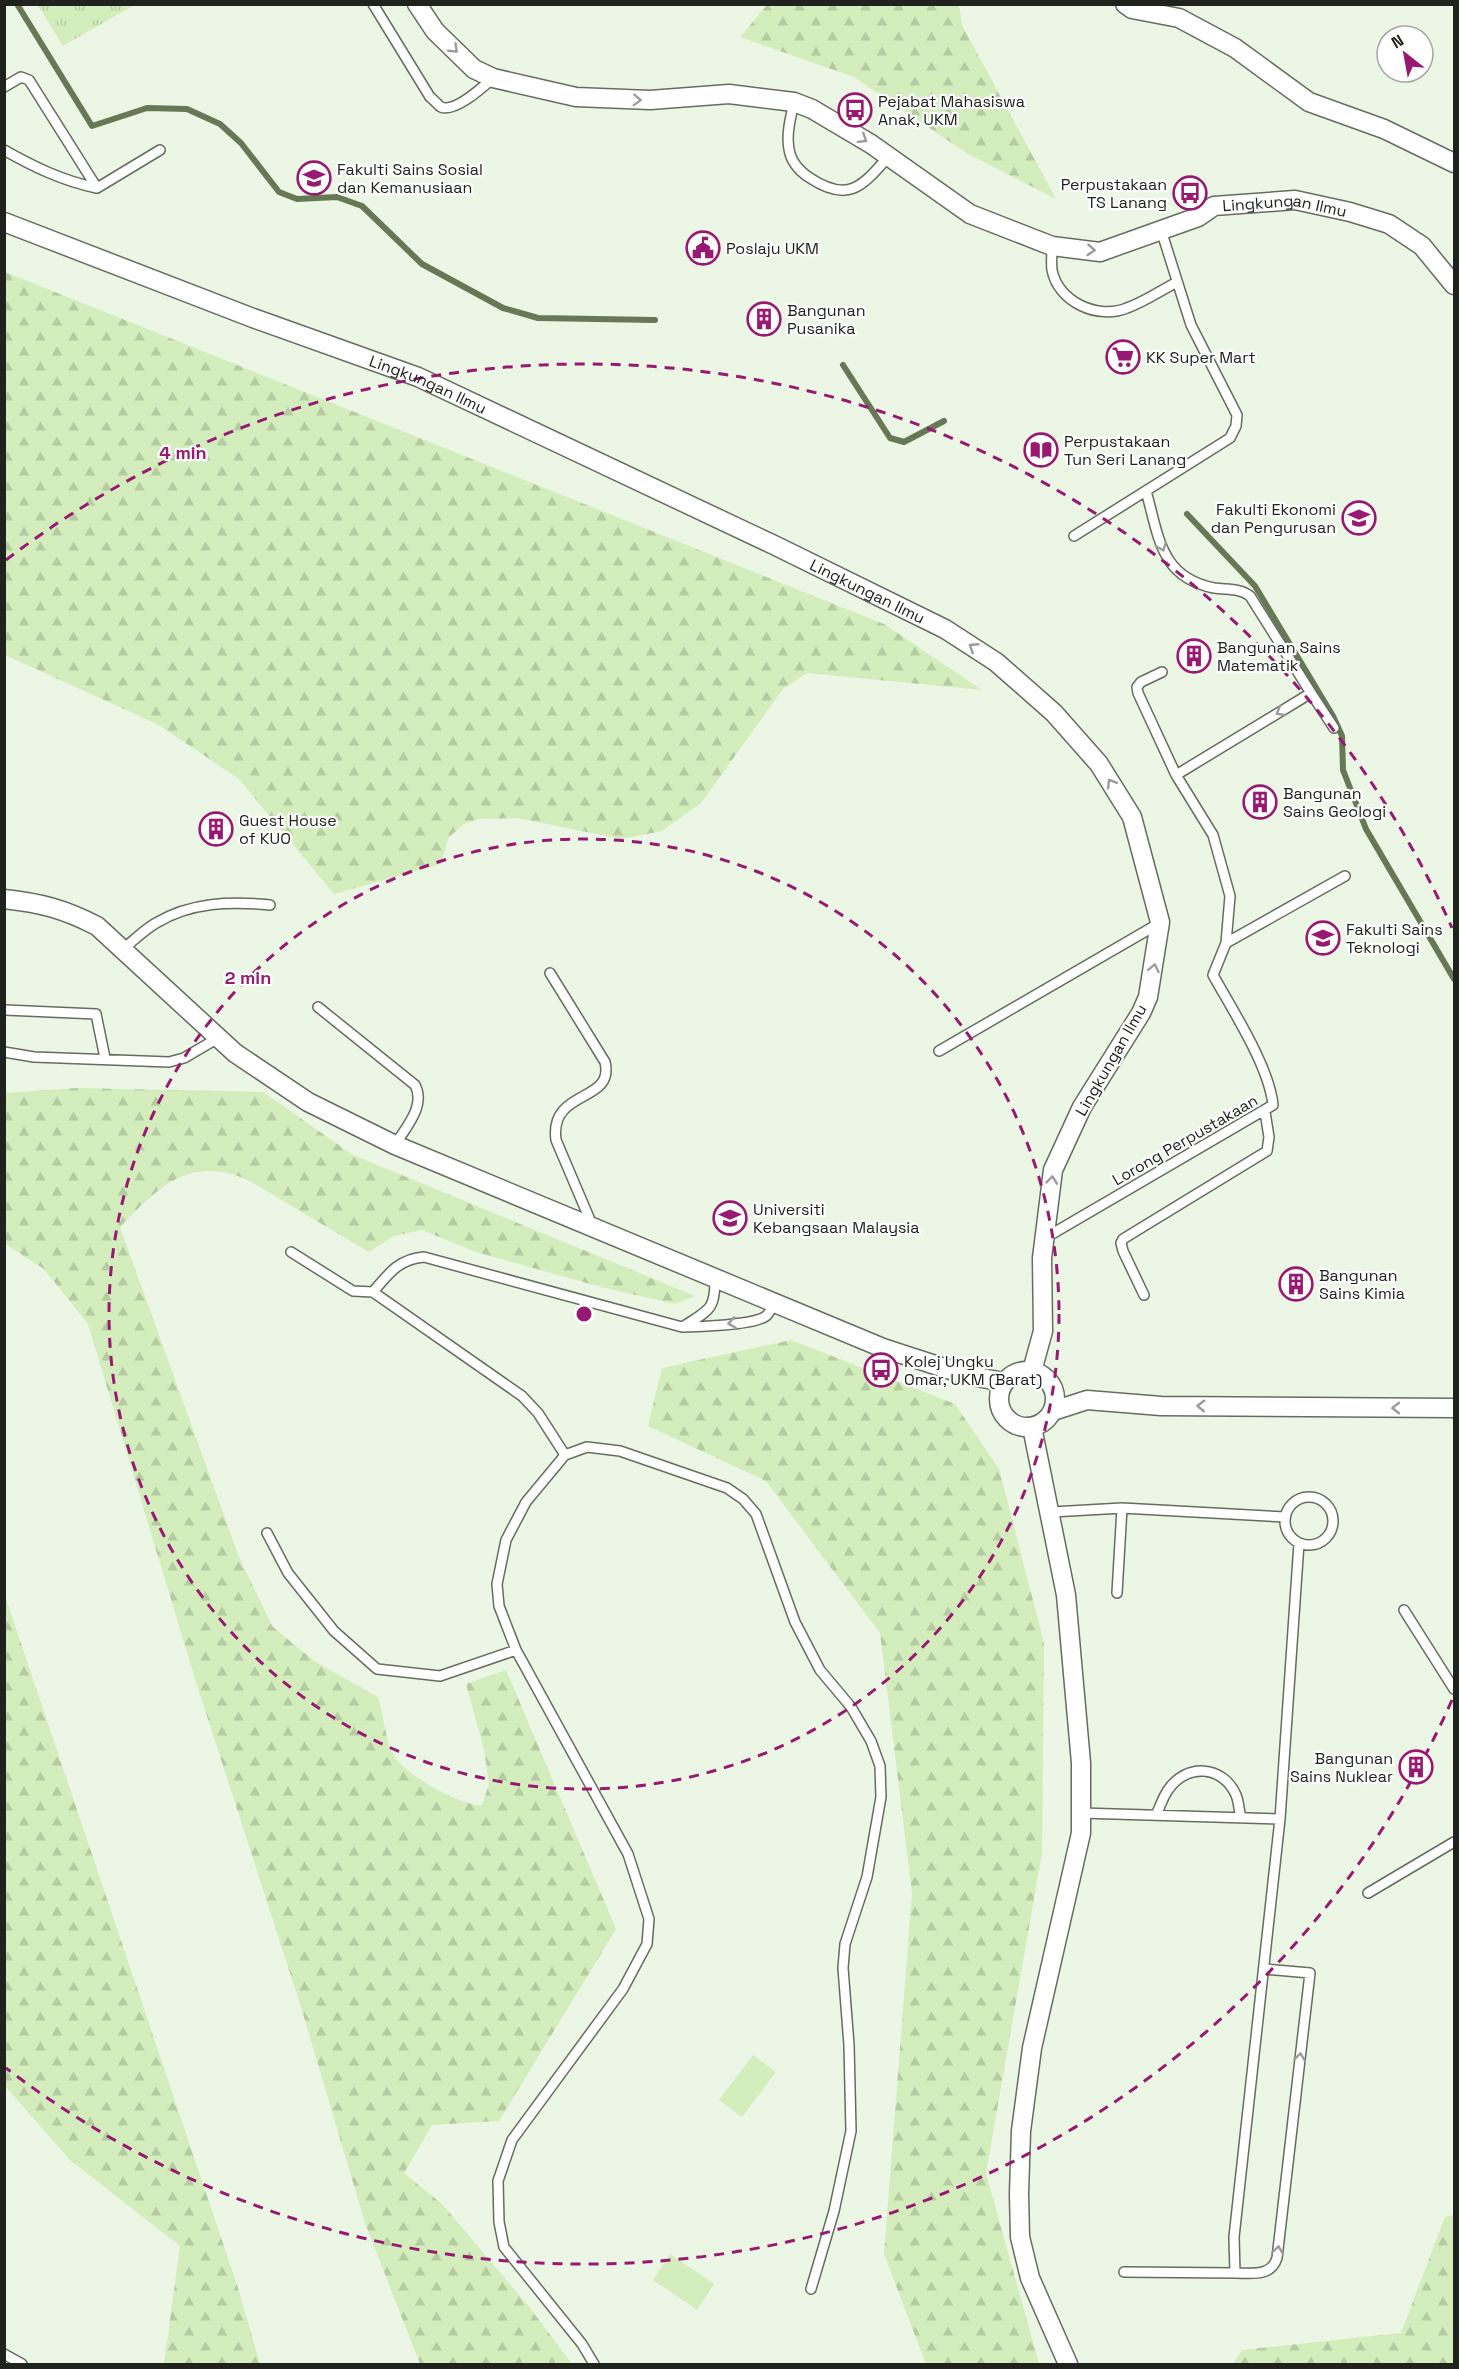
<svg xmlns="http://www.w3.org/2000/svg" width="1459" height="2369" font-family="'Space Grotesk',sans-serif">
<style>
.forest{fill:url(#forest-firs)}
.park{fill:url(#park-tufts)}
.garden{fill:#d3edbd}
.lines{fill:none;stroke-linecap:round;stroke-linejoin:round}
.stream{stroke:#667856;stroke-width:6}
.service-casing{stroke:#656d5f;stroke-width:12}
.minor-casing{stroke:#656d5f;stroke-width:21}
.service{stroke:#fff;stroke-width:9}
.minor{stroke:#fff;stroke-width:18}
.oneway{stroke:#9b9c99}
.ring{fill:none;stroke:#981971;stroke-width:3;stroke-dasharray:10 8}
.labels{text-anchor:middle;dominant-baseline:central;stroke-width:4.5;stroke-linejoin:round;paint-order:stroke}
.poi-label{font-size:16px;fill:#20231d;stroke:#fff;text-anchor:start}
.street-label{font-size:16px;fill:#20231d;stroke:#fff}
.centre{fill:#981971;stroke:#fff;stroke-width:3}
.ring-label{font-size:18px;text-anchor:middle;font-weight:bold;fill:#981971;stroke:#fff;stroke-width:4.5;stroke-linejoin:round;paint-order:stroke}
</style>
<defs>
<pattern id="forest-firs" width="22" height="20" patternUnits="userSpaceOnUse" patternTransform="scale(1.5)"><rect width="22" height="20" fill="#d3edbd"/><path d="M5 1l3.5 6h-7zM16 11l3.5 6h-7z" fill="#b5cba2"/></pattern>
<pattern id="park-tufts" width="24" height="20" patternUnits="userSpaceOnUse" patternTransform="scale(1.5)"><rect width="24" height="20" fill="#d3edbd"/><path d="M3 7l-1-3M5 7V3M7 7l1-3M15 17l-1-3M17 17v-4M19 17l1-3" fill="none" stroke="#b5cba2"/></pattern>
</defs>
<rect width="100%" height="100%" fill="#ecf6e5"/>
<path class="forest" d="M767,5H959L962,25L1056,199L968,154L854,77L740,37Z
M5,272L884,624L982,690L807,673L783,689L701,803L662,831L622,839L517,818L478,819L464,824L448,838L441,864L334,894L239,779L159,725L5,655Z
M78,1088L263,1092L353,1155L695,1296L675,1304L601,1287L476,1252L422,1230L394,1236L369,1252L250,1181C190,1154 160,1186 120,1227L239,1557L272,1626L314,1661L378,1697C383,1713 386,1742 394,1756C403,1773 462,1807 482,1805L489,1784L484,1749L466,1684L506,1670L616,1929L499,2121L432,2125L404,2173L442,2204L530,2308L572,2364H420L365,2223L301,2007L195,1679L88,1324L44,1269L5,1244V1093Z
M791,1340L955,1404L999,1469L1044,1643L1042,1853L986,2173L1039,2364H926L884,2254L912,1893L880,1633L766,1481L648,1426L662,1368Z
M4,1593L238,2288L260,2364H164L180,2246L70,2160L5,2086Z
M1454,2215V2364H1233L1242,2350L1401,2333L1445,2217Z"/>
<path class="park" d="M38,5H134L63,46Z"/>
<path class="garden" d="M753,2055L776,2072L742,2117L719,2100Z
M670,2254L714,2284L697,2310L653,2280Z"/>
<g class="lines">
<path class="stream" d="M17,4L92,126L147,108L187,109L220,124L241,143L279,192L297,199L337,197L362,206L422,264L503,308L538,318L655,320
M843,365L890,438L904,442L944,421
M1187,514L1255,586L1333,716L1342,736L1343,770L1366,829L1454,979"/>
<g class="service-casing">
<path id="service" d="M373,4L430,97C433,99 438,105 441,107C455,113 483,87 493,78
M4,87L21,77L29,80L97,188
M794,102C791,116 786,134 789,149C791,162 799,171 810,178C848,203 862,187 888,157
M4,150C34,167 63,181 97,188L160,150
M1052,246C1052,254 1051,263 1052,270C1058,302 1098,320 1127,308C1144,302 1160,291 1177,282
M1146,491C1159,537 1160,577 1214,588C1227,590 1240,588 1250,596L1311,693L1176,775
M1074,536L1230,438L1236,426L1237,415L1191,325L1161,230
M1311,693L1334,728
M1226,943L1345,876
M123,949C133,941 144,930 156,923C191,902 231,901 270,905
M550,973L605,1062C615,1104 549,1088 556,1140L593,1227
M318,1007L415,1085C426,1106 406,1127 395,1145
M5,1010L96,1014L105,1058
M939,1051L1158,924
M4,1052L34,1057L169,1062L184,1058L218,1038
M1045,1238L1273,1105C1269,1066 1233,1011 1213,975L1226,943L1230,896L1213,835L1176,775L1138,693L1137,687L1141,682L1162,672
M291,1252L353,1291L373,1292L522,1396L538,1413L565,1455
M373,1292C389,1273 399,1259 424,1257L682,1327C698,1327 755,1325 766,1316C769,1314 772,1307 774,1304
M1144,1295L1123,1251L1121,1243L1123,1239L1267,1151L1269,1137L1265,1112
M684,1326C709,1310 715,1310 715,1280
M1285 1521a24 24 0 1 1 48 0a24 24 0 1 1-48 0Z
M1052,1512L1122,1508L1285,1517
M267,1533L288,1573L334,1631L377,1669L440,1676L516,1650
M1117,1593L1122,1508
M1404,1610L1454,1689
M1081,1813L1280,1819
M1156,1815C1160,1807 1163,1797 1168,1790C1186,1763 1223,1765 1236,1795C1239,1802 1239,1811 1241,1818
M1368,1893L1454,1842
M1124,2272L1235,2273L1234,2237L1280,1819L1299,1543
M1235,2273C1252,2273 1271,2277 1277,2258L1310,1973L1265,1969
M4,2354L22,2364
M594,2364L582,2344L504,2247L499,2222L498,2181L512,2140L623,1989L647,1944L649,1919L628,1854L516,1650L499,1606L497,1584L506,1540L526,1502L565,1455L587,1447L620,1451L727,1488L743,1499L756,1514L795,1622L820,1670L851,1707L871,1741L880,1766L881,1797L867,1877L845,1944L843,1968L849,2045L851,2131L834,2211L811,2289"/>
</g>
<g class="minor-casing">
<g id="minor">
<path id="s1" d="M417,4L435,31L474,69L493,78L576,97L650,100L729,94L794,102L812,109L871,144L970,214L1052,246L1100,252L1198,217L1214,206L1295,200L1350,212L1389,224L1422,246L1454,285"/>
<path d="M1125,4L1132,9L1179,18L1235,48L1309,102L1384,129L1454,163"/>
<path id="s2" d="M4,222L253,318L418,377L774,545L945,629L996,662L1054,713L1099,764L1132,817L1160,922L1148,997L1141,1013L1082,1107L1053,1170L1042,1258L1043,1331L1032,1371"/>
<path d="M4,899C41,903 64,909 97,926L235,1053L308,1102L395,1145L883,1348L966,1375L1004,1382"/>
<circle cx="1027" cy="1399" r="28"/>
<path d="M1053,1411L1087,1400L1161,1406L1454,1408"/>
<path d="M1032,1427L1066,1595L1081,1763V1833L1032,2048L1021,2131L1019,2194L1020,2237L1030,2278L1068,2364"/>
</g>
</g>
<use href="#service" class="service"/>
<use href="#minor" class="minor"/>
</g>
<defs><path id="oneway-chevron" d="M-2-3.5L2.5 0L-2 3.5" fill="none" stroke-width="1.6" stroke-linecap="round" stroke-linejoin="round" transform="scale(1.5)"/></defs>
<g class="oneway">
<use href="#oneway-chevron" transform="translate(454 49) rotate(44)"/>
<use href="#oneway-chevron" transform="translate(637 100) rotate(2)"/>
<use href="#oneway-chevron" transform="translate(863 139) rotate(32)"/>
<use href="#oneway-chevron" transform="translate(1091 250) rotate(4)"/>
<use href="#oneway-chevron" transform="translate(1162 547) rotate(68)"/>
<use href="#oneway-chevron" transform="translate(973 647) rotate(-147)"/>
<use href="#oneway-chevron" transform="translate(1280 712) rotate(149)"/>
<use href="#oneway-chevron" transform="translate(1111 783) rotate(-122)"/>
<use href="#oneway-chevron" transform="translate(1154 968) rotate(-79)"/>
<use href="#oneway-chevron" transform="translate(1052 1180) rotate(-83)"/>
<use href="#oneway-chevron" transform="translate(732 1323) rotate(171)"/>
<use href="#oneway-chevron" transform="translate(1201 1406) rotate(-179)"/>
<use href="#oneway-chevron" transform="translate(1396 1408) rotate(-180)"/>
<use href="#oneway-chevron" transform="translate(1300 2057) rotate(-83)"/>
<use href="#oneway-chevron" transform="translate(1278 2250) rotate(-82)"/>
</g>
<g class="ring">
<circle cx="584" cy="1314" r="475"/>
<path d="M1452 1700A950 950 0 0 1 6 2068M6 560A950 950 0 0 1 1452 928"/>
</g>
<defs>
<g id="bus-ring" transform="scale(1.725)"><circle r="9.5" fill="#fff" stroke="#981971" stroke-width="1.5"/><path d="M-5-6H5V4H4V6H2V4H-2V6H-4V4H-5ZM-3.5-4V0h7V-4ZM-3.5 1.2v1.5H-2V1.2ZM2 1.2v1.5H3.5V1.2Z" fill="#981971"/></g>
<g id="university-ring" transform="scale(1.725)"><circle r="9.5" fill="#fff" stroke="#981971" stroke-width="1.5"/><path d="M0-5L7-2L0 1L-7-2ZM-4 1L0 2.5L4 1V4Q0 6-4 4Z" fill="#981971"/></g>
<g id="civic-ring" transform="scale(1.725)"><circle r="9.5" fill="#fff" stroke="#981971" stroke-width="1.5"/><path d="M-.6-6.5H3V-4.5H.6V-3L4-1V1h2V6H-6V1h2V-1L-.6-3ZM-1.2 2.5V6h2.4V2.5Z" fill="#981971"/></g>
<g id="building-ring" transform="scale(1.725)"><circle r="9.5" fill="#fff" stroke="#981971" stroke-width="1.5"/><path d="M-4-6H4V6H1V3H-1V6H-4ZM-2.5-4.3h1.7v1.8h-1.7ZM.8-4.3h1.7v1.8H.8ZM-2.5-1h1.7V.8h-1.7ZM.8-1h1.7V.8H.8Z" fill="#981971"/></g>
<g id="supermarket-ring" transform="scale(1.725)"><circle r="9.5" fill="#fff" stroke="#981971" stroke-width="1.5"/><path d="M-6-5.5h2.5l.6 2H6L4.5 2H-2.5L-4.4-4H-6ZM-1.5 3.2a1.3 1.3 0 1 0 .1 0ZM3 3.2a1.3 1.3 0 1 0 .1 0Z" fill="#981971"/></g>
<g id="library-ring" transform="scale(1.725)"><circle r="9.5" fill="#fff" stroke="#981971" stroke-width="1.5"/><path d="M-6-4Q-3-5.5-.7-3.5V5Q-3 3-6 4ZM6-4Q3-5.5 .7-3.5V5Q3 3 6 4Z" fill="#981971"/></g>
</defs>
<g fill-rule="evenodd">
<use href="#bus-ring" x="855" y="110"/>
<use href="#university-ring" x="314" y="178"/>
<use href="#bus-ring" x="1190" y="193"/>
<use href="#civic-ring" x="703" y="248"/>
<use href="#building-ring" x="764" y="319"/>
<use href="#supermarket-ring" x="1123" y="357"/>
<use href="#library-ring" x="1041" y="450"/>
<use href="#university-ring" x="1359" y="518"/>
<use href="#building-ring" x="1194" y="656"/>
<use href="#building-ring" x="1260" y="802"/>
<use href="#building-ring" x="216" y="829"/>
<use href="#university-ring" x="1323" y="938"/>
<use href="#university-ring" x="730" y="1218"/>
<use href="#building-ring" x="1296" y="1284"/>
<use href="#bus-ring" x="881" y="1370"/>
<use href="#building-ring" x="1416" y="1767"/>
</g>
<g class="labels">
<g class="poi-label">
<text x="878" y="101">Pejabat Mahasiswa<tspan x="878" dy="18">Anak, UKM</tspan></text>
<text x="337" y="169">Fakulti Sains Sosial<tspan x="337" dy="18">dan Kemanusiaan</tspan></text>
<text x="1167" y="184" text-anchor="end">Perpustakaan<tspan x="1167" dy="18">TS Lanang</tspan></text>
<text x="726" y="248">Poslaju UKM</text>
<text x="787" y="310">Bangunan<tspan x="787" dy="18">Pusanika</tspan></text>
<text x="1146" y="357">KK Super Mart</text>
<text x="1064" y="441">Perpustakaan<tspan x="1064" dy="18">Tun Seri Lanang</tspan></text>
<text x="1336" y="509" text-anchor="end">Fakulti Ekonomi<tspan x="1336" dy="18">dan Pengurusan</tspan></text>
<text x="1217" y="647">Bangunan Sains<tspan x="1217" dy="18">Matematik</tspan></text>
<text x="1283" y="793">Bangunan<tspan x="1283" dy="18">Sains Geologi</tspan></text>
<text x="239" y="820">Guest House<tspan x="239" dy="18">of KUO</tspan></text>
<text x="1346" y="929">Fakulti Sains<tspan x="1346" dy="18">Teknologi</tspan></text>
<text x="753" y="1209">Universiti<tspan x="753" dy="18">Kebangsaan Malaysia</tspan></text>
<text x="1319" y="1275">Bangunan<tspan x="1319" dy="18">Sains Kimia</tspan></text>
<text x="904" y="1361">Kolej Ungku<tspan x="904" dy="18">Omar, UKM (Barat)</tspan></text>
<text x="1393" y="1758" text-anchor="end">Bangunan<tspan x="1393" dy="18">Sains Nuklear</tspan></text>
</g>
<g class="street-label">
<text stroke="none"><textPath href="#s1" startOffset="952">Lingkungan Ilmu</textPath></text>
<text stroke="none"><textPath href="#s2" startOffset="454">Lingkungan Ilmu</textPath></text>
<text stroke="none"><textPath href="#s2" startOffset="940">Lingkungan Ilmu</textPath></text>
<text transform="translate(1111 1060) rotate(-60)">Lingkungan Ilmu</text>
<text transform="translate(1185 1140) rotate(-30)">Lorong Perpustakaan</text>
</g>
</g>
<circle cx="584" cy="1314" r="9" class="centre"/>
<g class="ring-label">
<text x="183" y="459">4 min</text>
<text x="248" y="984">2 min</text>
</g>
<rect width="1459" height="2369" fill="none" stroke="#20231d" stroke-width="12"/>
<g transform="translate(1405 54) rotate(329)"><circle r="28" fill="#ffffff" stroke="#a6a7a5" stroke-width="1.5"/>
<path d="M0-4.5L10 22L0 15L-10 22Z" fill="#981971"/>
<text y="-9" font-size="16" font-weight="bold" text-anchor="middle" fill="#20231d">N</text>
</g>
</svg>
